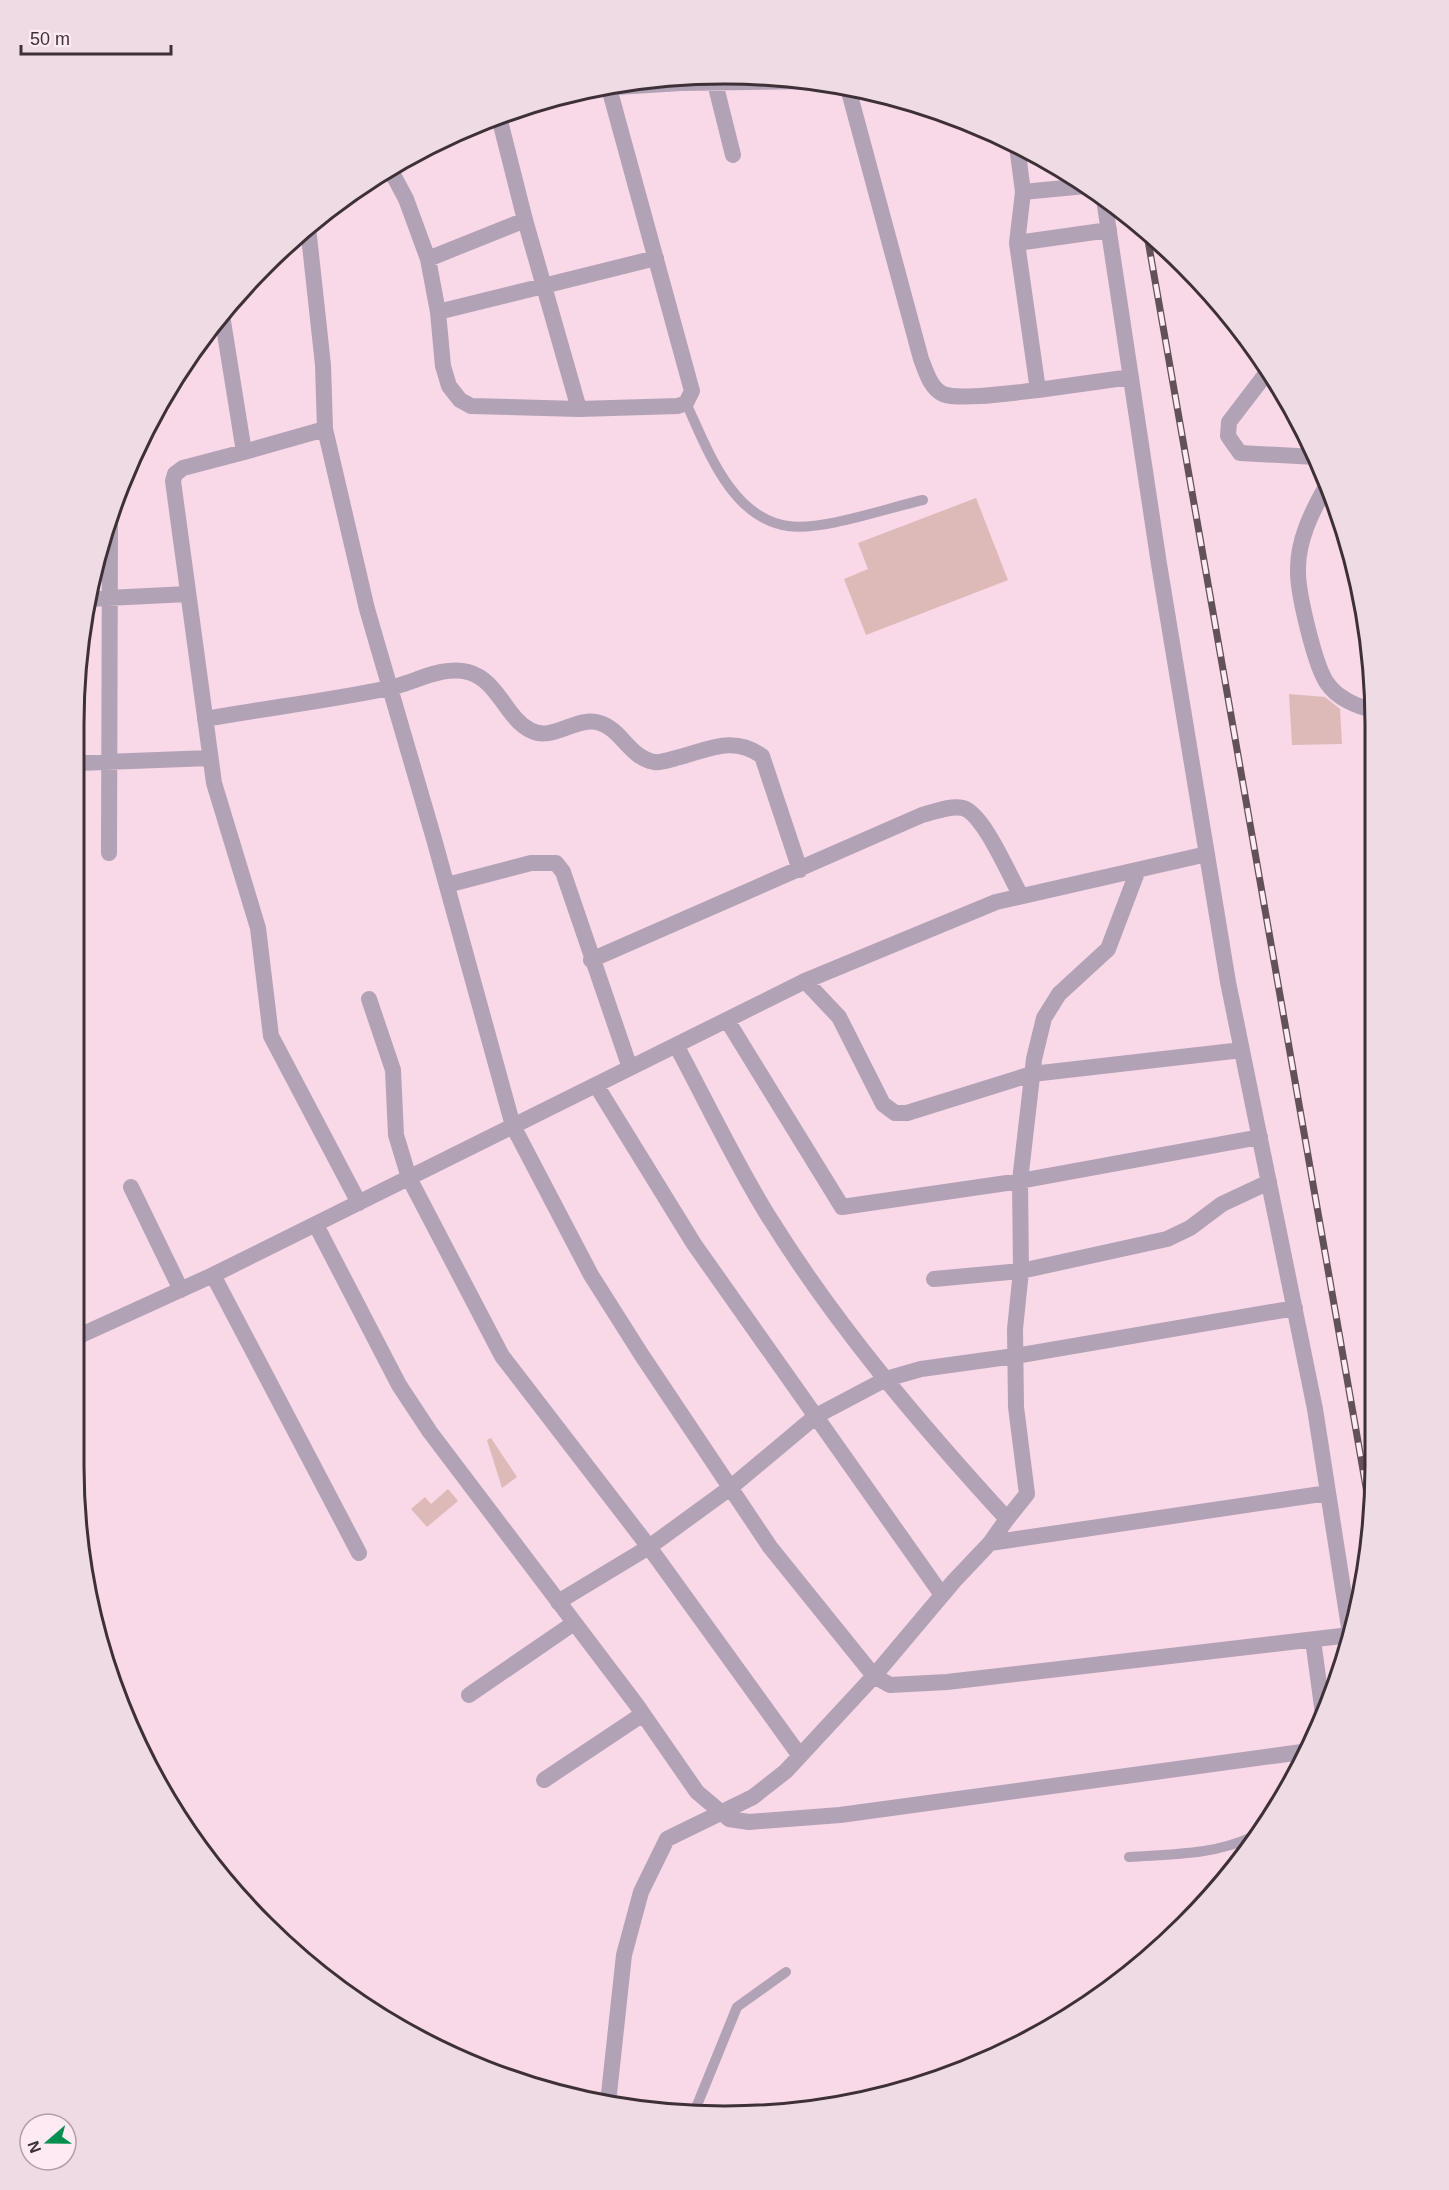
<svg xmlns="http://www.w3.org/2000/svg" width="1449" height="2190" font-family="Arial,sans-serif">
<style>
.building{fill:#ddbab8}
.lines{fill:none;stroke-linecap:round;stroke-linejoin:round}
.service{stroke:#b1a2b6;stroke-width:10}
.minor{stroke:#b1a2b6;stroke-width:16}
.rail-casing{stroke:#625159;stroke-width:7}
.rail{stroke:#feeaf2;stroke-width:4.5;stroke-dasharray:14;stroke-linecap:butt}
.rim{fill:none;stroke:#3d3036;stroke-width:3}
</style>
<rect width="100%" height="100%" fill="#f9d8e7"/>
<path class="building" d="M976,498L1008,580L866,635L844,579L868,569L858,543Z
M1289,694L1325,697L1340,709L1342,744L1292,745Z
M491,1438L517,1477L502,1488L487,1440Z
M448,1489L458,1501L427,1527L411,1509L425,1497L431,1504Z"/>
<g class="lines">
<path class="service" d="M686,403C707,448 731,518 788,526C823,531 887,508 923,500
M1129,1857C1172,1854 1213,1855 1252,1837
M693,2115L737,2007L786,1972"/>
<path class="minor" d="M715,83L733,155
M601,88L681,83L818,81
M848,88L921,359C926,371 930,388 943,394C960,401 1018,392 1038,390
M499,117L525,220L579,409
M1017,146L1023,192L1017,243L1038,390L1131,377
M390,169L406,199L428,259L525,220
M1023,192L1085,186
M1104,199L1159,564L1228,982L1315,1409L1351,1640
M308,227L323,365L325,429L367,609L434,839L513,1126L591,1275L641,1354L770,1547L874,1676L890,1685L947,1682L1350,1635
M1017,243L1109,230
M428,259L438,312L443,366L449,386L460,400L471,406L579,409L678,406L686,403L692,391L609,88
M438,312L656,258
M222,315L244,452L325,429
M1268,371L1229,422L1228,436L1240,453L1316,457
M244,452L183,468L175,474L173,481L214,783L258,928L271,1036L359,1203
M1327,485C1312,511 1297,541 1298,572C1298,594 1315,666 1327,683C1337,698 1357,707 1374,710
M87,599L188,594
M205,719C266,708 328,701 389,688C414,683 442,665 468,672C498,680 506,718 530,730C553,743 576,715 600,723C622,730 629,757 654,762C661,763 669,760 676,758C709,750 732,735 762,756L800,870
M79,763L210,758
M109,853L110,518
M447,885L531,863H556L563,872L630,1068
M591,960L922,815C934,812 950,805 963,808C984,814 1010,877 1021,896
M805,981L839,1017L883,1104L895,1113H907L1032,1074L1242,1050
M369,999L393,1070L396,1135L409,1178L502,1356L649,1547L800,1756
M727,1020L842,1207L1020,1181L1260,1137
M676,1045C706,1101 734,1160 767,1214C835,1324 920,1424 1007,1519L990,1543
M596,1085L694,1244L942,1595
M131,1187L181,1290
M316,1225L399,1385L430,1432L636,1704L697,1792L729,1819L749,1822L840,1815L1309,1751
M934,1279L1021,1271L1167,1239L1190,1228L1222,1204L1269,1182
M79,1336L213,1275
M1007,1519L1027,1494L1016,1407L1015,1329L1021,1271L1020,1181L1034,1059L1044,1018L1059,994L1108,949L1138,870
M359,1553L213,1275L805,981L996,902L1207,854
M558,1602L649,1547L730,1488L816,1416L886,1379L921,1369L1015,1356L1295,1308
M1313,1640L1323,1714
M469,1695L574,1623
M544,1780L643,1714
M608,2103L624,1955L641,1892L667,1839L753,1797L786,1771L874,1676L954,1581L990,1543L1328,1493"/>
<g class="rail-casing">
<path id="rail" d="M1146,229L1370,1510"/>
</g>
<use href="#rail" class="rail"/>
</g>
<path d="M0 0H1449V2190H0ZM724 84H725A640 640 0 0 1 1365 724V1466A640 640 0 0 1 725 2106H724A640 640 0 0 1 84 1466V724A640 640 0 0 1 724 84Z" fill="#efdbe3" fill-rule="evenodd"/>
<path class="rim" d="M724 84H725A640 640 0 0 1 1365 724V1466A640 640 0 0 1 725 2106H724A640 640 0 0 1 84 1466V724A640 640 0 0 1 724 84Z"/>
<g transform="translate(48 2142) rotate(250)"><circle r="28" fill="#feeaf2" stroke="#b1a0a7" stroke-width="1.5"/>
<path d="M0-4.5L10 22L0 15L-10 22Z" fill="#008f4e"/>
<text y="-9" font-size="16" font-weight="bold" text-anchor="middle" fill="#3d3036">N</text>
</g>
<path d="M21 45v9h150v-9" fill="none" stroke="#3d3036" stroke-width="3"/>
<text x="30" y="45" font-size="18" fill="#3d3036" stroke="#feeaf2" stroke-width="4.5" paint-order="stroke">50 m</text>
</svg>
